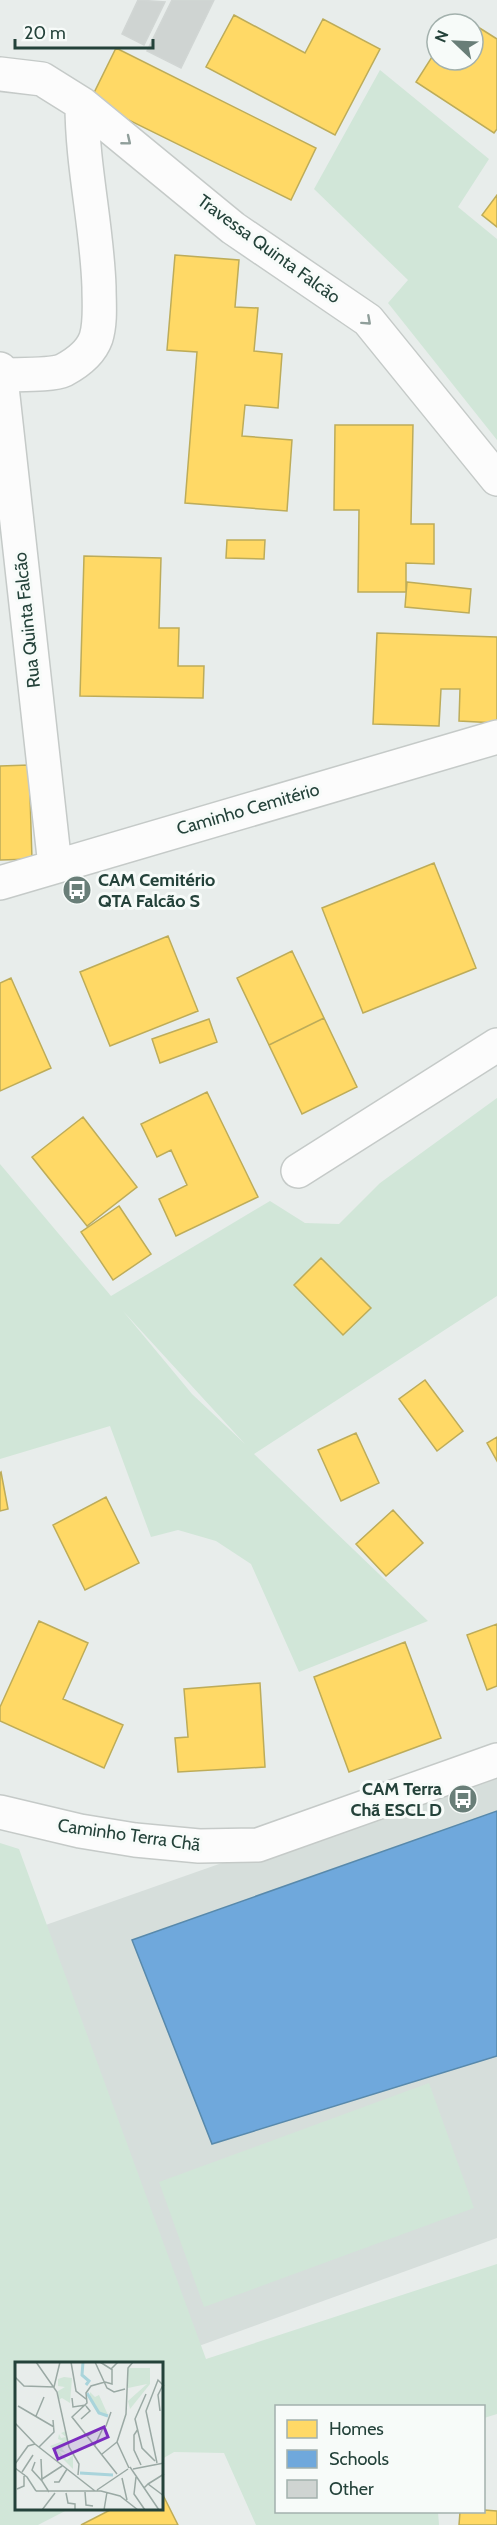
<svg xmlns="http://www.w3.org/2000/svg" width="497" height="2525" font-family="Cabin,sans-serif">
<style>
.built{fill:#d6dedb}
.green{fill:#d1e6d8;fill-rule:evenodd}
.homes{fill:#ffd966;stroke:#bdac59;stroke-width:1.5}
.schools{fill:#6fa8dc;stroke:#5889ab;stroke-width:1.5}
.building{fill:#cfd4d2;stroke:#d1d6d4;stroke-width:1.5}
.lines{fill:none;stroke-linecap:round;stroke-linejoin:round}
.minor-casing{stroke:#c5cac8;stroke-width:36}
.minor{stroke:#fcfcfc;stroke-width:33}
.oneway{stroke:#909f9b}
.labels{text-anchor:middle;dominant-baseline:central;stroke-width:6;stroke-linejoin:round;paint-order:stroke}
.street-label{font-size:18px;fill:#24423a;stroke:#f7fbf9}
.poi-label{font-size:18px;font-weight:bold;fill:#24423a;stroke:#f7fbf9;text-anchor:start}
.inset-river{fill:none;stroke:#a9d4db;stroke-width:3}
.inset-road{fill:none;stroke:#9aa9a4;stroke-width:1.5}
.view{fill:#7b2cbf;fill-opacity:0.15;stroke:#7b2cbf;stroke-width:3}
.inset-edge{fill:none;stroke:#24423a;stroke-width:3}
</style>
<rect width="100%" height="100%" fill="#e8edeb"/>
<path class="built" d="M497,1766V2238L152,2363L20,1934Z"/>
<path class="green" d="M380,70L489,159L458,207L497,239V440L388,303L408,280L314,189Z
M497,1098V1296L254,1454L428,1621L299,1672L251,1564L216,1541L178,1530L151,1537L110,1426L0,1459V1164L111,1296L270,1201L305,1223L339,1224L380,1183ZM123,1311L245,1444L192,1394Z
M0,1843L19,1849L206,2359L497,2264V2414L484,2418V2406H276V2512H438L439,2525H256L224,2453L174,2452L162,2459V2363H16V2508L69,2509L38,2525H0Z
M429,2083L474,2208L204,2307L159,2182Z"/>
<path class="homes" d="M234,15L305,53L323,19L380,49L335,135L206,67Z
M459,15L497,39V129L494,133L416,82L437,49V60H473V24H453Z
M116,48L316,148L291,200L90,101Z
M497,195V227L482,215Z
M175,255L239,260L235,307L258,308L254,351L282,354L278,408L245,405L242,436L292,440L287,511L185,503L197,352L167,350Z
M335,425H413L411,524H434V564L406,563V592H358L359,510H334Z
M227,540H265L264,559L226,558Z
M84,556L161,558L159,628H179L178,666H204L203,698L80,696Z
M407,582L471,589L469,613L405,607Z
M377,633L497,637V723L459,721L460,689H441L439,726L373,724Z
M29,765L32,859L0,860V766Z
M434,863L476,968L363,1013L322,908Z
M168,936L198,1011L110,1046L80,972Z
M292,951L324,1018L269,1045L237,978Z
M11,978L51,1068L0,1091V983Z
M324,1018L357,1087L302,1114L269,1045Z
M209,1019L217,1042L160,1063L152,1039Z
M207,1092L258,1197L176,1236L159,1199L187,1185L171,1150L157,1157L141,1124Z
M83,1117L137,1187L87,1226L32,1157Z
M119,1206L151,1254L113,1280L81,1232Z
M321,1258L371,1308L343,1335L294,1285Z
M425,1380L463,1431L437,1451L399,1399Z
M356,1433L379,1483L341,1501L318,1450Z
M497,1437V1461L487,1443Z
M1,1472L8,1509L0,1511V1473Z
M106,1497L139,1563L85,1590L53,1525Z
M393,1510L423,1543L386,1576L356,1544Z
M39,1621L88,1643L63,1699L123,1725L104,1768L0,1721V1707Z
M497,1624V1686L487,1690L467,1635Z
M405,1642L441,1738L349,1772L314,1677Z
M260,1683L265,1767L178,1772L175,1738L188,1737L184,1689Z
M162,2493L178,2525H81L114,2508H162Z
M484,2510L497,2511V2525H459L460,2512Z"/>
<path class="schools" d="M497,1811V2056L212,2144L132,1940Z"/>
<path class="building" d="M138,0L165,2L144,45L122,34Z
M172,0H214L181,68L147,51Z"/>
<g class="lines">
<g class="minor-casing">
<path id="minor" d="M0,74L42,79L82,104L233,228L368,320L497,479
M0,369L55,866
M0,375C17,374 51,376 64,370C77,363 91,352 96,338C101,322 99,303 99,287C97,226 82,166 82,104
M0,883L497,737
M298,1171L497,1045
M0,1812L80,1831L135,1840L199,1846L258,1845L497,1760"/>
</g>
<use href="#minor" class="minor"/>
</g>
<defs><path id="oneway-chevron" d="M-2-3.5L2.5 0L-2 3.5" fill="none" stroke-width="1.6" stroke-linecap="round" stroke-linejoin="round" transform="scale(1.5)"/></defs>
<g class="oneway">
<use href="#oneway-chevron" transform="translate(127 141) rotate(39)"/>
<use href="#oneway-chevron" transform="translate(367 321) rotate(42)"/>
</g>
<defs>
<g id="bus-disc" transform="scale(1.5)"><circle r="9.5" fill="#697e78" stroke="#f7fbf9"/><path d="M-5-6H5V4H4V6H2V4H-2V6H-4V4H-5ZM-3.5-4V0h7V-4ZM-3.5 1.2v1.5H-2V1.2ZM2 1.2v1.5H3.5V1.2Z" fill="#fff"/></g>
</defs>
<g fill-rule="evenodd">
<use href="#bus-disc" x="77" y="890"/>
<use href="#bus-disc" x="463" y="1799"/>
</g>
<g class="labels">
<g class="street-label">
<text transform="translate(269 249) rotate(36)">Travessa Quinta Falcão</text>
<text transform="translate(27 620) rotate(-96)">Rua Quinta Falcão</text>
<text transform="translate(248 809) rotate(-16)">Caminho Cemitério</text>
<text transform="translate(129 1835) rotate(8)">Caminho Terra Chã</text>
</g>
<g class="poi-label">
<text x="98" y="880">CAM Cemitério<tspan x="98" dy="21">QTA Falcão S</tspan></text>
<text x="442" y="1789" text-anchor="end">CAM Terra<tspan x="442" dy="21">Chã ESCL D</tspan></text>
</g>
</g>
<g transform="translate(15 2362)">
<rect width="148" height="148" fill="#e8edeb"/>
<path d="M113,6H135V22L115,47L113,39L132,22L113,26ZM49,15L57,16L55,41L47,36L43,38V29L50,25L43,24V17ZM75,30L80,35L84,33L93,53L83,52L75,39ZM51,69L53,81L47,87L51,91L44,89L52,98L58,93V107L35,84L48,79L43,77L44,72L46,76L51,75L46,71Z" fill="#d1e6d8"/>
<path class="inset-river" d="M68,0L67,13L74,19L71,23M72,31L84,51L93,54M65,111L98,113"/>
<path class="inset-road" d="M21,0L42,30L54,85L64,102L63,113M56,0L61,29L71,37M80,0L92,26L99,30L110,27M85,0L96,7L103,0M0,15L9,24L39,25L45,0M90,20L76,24L71,31L72,41L57,55L102,112M90,20L97,22V7M131,32L120,57L127,86L140,99M57,36L58,45L71,43M3,44L39,65M145,49L143,33L148,23M21,54L29,35M66,57L75,49L71,44M0,61L20,82L80,129M123,67L119,73V88L126,103M72,74L91,64L96,50M80,83L88,66M24,85L39,70L38,58M87,92L102,80M26,97L27,119L34,130M20,100L17,108L27,119M142,101L131,49L143,18L149,24M0,102L13,84L20,82M115,105L144,148M0,106L12,115L21,129M114,106L102,80L111,52L113,6L118,0M118,107L149,101M7,110L18,93M121,115L119,132L130,148M107,116L112,138M27,117L47,104M39,120H44L52,107M133,122L149,112M129,126L133,122L149,134M2,127L9,124V112M82,128L113,107M21,129H86L105,134L123,148M70,130L71,143L78,144M51,131L53,141L60,142V148M27,148L40,131M89,148L92,130"/>
<path class="view" d="M89,65L93,75L43,97L39,87Z"/>
<rect width="148" height="148" class="inset-edge"/>
</g>
<rect x="275" y="2405" width="210" height="108" fill="#f7fbf9" stroke="#a3b1ad" stroke-width="1.5"/>
<rect x="287" y="2420" width="30" height="18" fill="#ffd966" stroke="#a3b1ad" stroke-width="1.5"/>
<text x="329" y="2435" font-size="18" fill="#24423a">Homes</text>
<rect x="287" y="2450" width="30" height="18" fill="#6fa8dc" stroke="#a3b1ad" stroke-width="1.5"/>
<text x="329" y="2465" font-size="18" fill="#24423a">Schools</text>
<rect x="287" y="2480" width="30" height="18" fill="#cfd4d2" stroke="#a3b1ad" stroke-width="1.5"/>
<text x="329" y="2495" font-size="18" fill="#24423a">Other</text>
<g transform="translate(455 42) rotate(293)"><circle r="28" fill="#f7fbf9" stroke="#a3b1ad" stroke-width="1.5"/>
<path d="M0-4.5L10 22L0 15L-10 22Z" fill="#697e78"/>
<text y="-9" font-size="16" font-weight="bold" text-anchor="middle" fill="#24423a">N</text>
</g>
<path d="M15 39v9h138v-9" fill="none" stroke="#24423a" stroke-width="3"/>
<text x="24" y="39" font-size="18" fill="#24423a" stroke="#f7fbf9" stroke-width="4.5" paint-order="stroke">20 m</text>
</svg>
